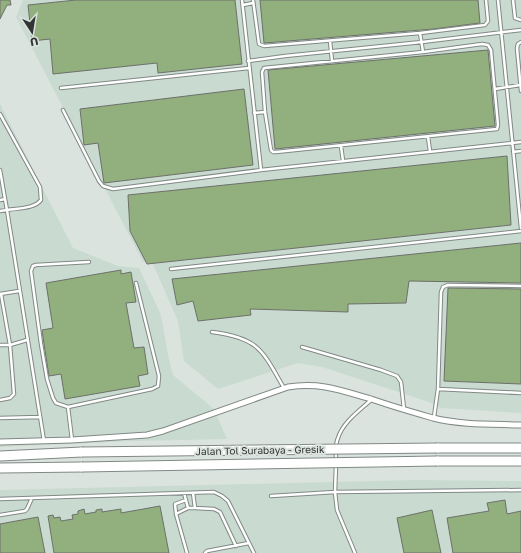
<svg xmlns="http://www.w3.org/2000/svg" width="521" height="553" font-family="'Golos Text',sans-serif">
<style>
.built{fill:#c9dad1}
.building{fill:#92af7e;stroke:#6d706a}
.lines{fill:none;stroke-linecap:round;stroke-linejoin:round}
.service-casing{stroke:#818985;stroke-width:4.5}
.minor-casing{stroke:#818985;stroke-width:7}
.motorway-casing{stroke:#818985;stroke-width:11}
.service{stroke:#fff;stroke-width:2.5}
.minor{stroke:#fff;stroke-width:5}
.motorway{stroke:#fff;stroke-width:9}
.motorway-bridge-casing{stroke:#818985;stroke-width:11;stroke-linecap:butt}
.motorway-bridge{stroke:#fff;stroke-width:9}
.labels{text-anchor:middle;dominant-baseline:central;stroke-width:4;stroke-linejoin:round;paint-order:stroke}
.street-label{font-size:10px;fill:#323534;stroke:#dae3de}
</style>
<rect width="100%" height="100%" fill="#dae3de"/>
<path class="built" d="M23,0H521V413L441,408L429,402L322,367L298,363L218,389L184,361L178,321L152,262H143L16,17Z
M0,104L73,248L118,266L139,268L161,315L168,355L173,375L214,409L227,439L132,441L0,447Z
M416,480L521,481V553H0V490Z"/>
<path class="building" d="M0,0H10L11,5H7L0,19Z
M76,0H235L242,64L158,73L157,63L53,74L50,39L32,41L28,5Z
M260,0H478L480,23L433,29L264,43Z
M488,50L495,126L275,149L268,70Z
M244,89L253,165L104,183L98,143L84,145L80,109Z
M507,156L511,225L147,264L130,231L128,195Z
M521,243V283L409,281L406,303L348,304V312L250,309L251,315L198,321L193,301L177,305L172,279Z
M121,270V274L131,272L136,302L126,303L134,348L144,347L148,374L138,376L140,386L65,399L61,374L49,376L44,344L42,330L53,328L46,283Z
M448,288L521,289V384L444,381Z
M505,500L507,514L521,511V553H453L447,518L489,511L487,503Z
M160,506L169,553H54L48,516L53,515L54,518L60,517L61,521L73,519L72,515L78,514V511L84,509L85,514L96,512V510L102,509V512L121,509V513Z
M432,510L441,553H404L397,518Z
M38,517L45,553H0V524Z"/>
<g class="lines">
<g class="service-casing">
<path id="service" d="M242,0L261,170
M253,0L259,44L264,46L420,33L485,25L488,21L486,0
M498,0L521,228
M513,0L515,18L521,20
M243,5L253,3
M420,33L423,52
M330,41L332,61
M521,42L518,44L517,48L521,91
M482,44L488,45L491,50L498,125L497,129L276,152H273L271,150L265,112L262,72L264,68L423,52Z
M248,61L285,56L422,42L521,30
M61,88L249,68
M495,89L520,85
M63,110L99,181L103,186L113,189L261,170L521,142
M254,113L265,112
M0,114L40,187L41,200C34,209 18,208 7,210L44,441
M428,137L430,151
M341,146L343,161
M513,152L521,151
M0,170L5,199
M0,200L5,199L7,210L0,211
M171,269L521,231
M0,294L19,291
M212,332C259,338 262,350 284,388
M0,345H10L1,294
M302,347L381,370L397,376L401,382L404,409
M438,389L521,393
M0,400L10,398L14,394L10,345L27,340
M68,407L152,389L158,386L159,376L136,283
M434,417L438,389L441,292L443,287L448,285L521,286
M0,418L40,417
M72,440L68,407L56,403L53,398L47,379L41,344L31,271L33,266L36,265L89,262
M336,460C336,453 335,444 338,438C343,422 359,411 371,400
M336,465L335,492L337,510L355,553
M184,493L188,508
M193,493L195,508
M271,496L335,492L521,490
M0,499L214,492L222,496L228,501L254,553
M176,514L175,504L186,500
M0,515L25,511L27,509L32,498
M187,553L176,514L188,508H195L214,509L220,512L236,546
M205,553L207,551L249,543"/>
</g>
<g class="minor-casing">
<path id="minor" d="M0,442L72,440L147,435L163,431L288,387C320,382 340,390 371,399C391,406 412,412 433,418C461,425 492,424 521,425"/>
</g>
<g class="motorway-casing">
<path id="motorway" d="M437,448H521
M0,456L82,452
M437,461H521
M0,468L82,467"/>
</g>
<use href="#service" class="service"/>
<use href="#minor" class="minor"/>
<use href="#motorway" class="motorway"/>
<g class="motorway-bridge-casing">
<path id="motorway-bridge" d="M82,452L437,448
M82,467L437,461"/>
</g>
<use href="#motorway-bridge" class="motorway-bridge"/>
</g>
<g class="labels">
<g class="street-label">
<text transform="translate(260 450) rotate(-1)">Jalan Tol Surabaya - Gresik</text>
</g>
</g>
<g transform="translate(32 32) rotate(168)" stroke="#dae3de" stroke-width="3" paint-order="stroke">
<path d="M0-3L7 15L0 10L-7 15Z" fill="#323534"/>
<text y="-6" font-size="11" font-weight="bold" text-anchor="middle" fill="#323534">U</text>
</g>
</svg>
